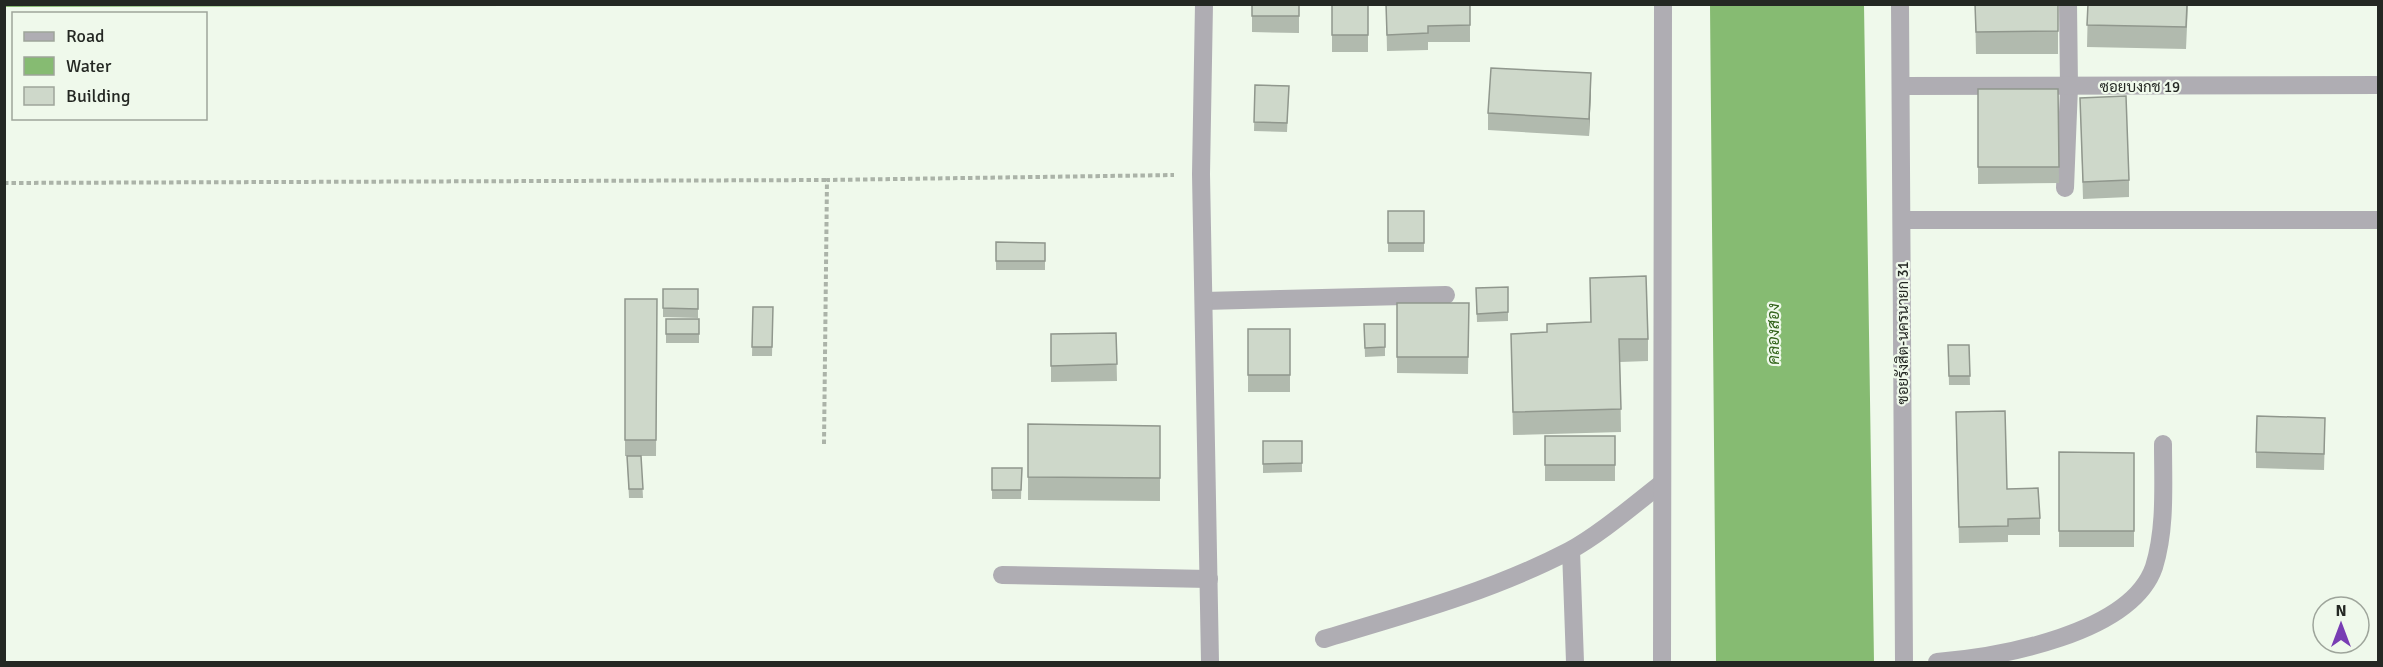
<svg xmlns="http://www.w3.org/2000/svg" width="2383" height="667" font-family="Signika,Sarabun,sans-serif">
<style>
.water{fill:#86bb72}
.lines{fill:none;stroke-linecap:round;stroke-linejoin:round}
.path{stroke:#abb3a8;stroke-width:4;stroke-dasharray:4.5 3;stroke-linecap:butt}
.service{stroke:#afadb3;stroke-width:18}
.minor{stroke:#afadb3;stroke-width:18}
.tertiary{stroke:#afadb3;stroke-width:18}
.wall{fill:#b1baae}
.shaded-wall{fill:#90978d}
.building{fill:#ced8ca;stroke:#90978d;stroke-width:1.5}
.labels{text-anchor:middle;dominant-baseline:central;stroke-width:4.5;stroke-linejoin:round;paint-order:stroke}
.street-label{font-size:15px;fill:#242823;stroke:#eff9eb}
.water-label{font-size:16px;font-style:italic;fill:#33641b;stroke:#eff9eb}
</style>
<rect width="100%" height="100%" fill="#eff9eb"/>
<path class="water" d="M5,4H984V5L5,7Z
M1710,5H1864L1874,662H1716Z"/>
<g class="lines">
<path class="path" d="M4,183L827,180
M824,444L827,180L1174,175"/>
<path class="service" d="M2065,188L2069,87L2068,4
M1204,301L1446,295
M1571,550L1575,662
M1002,575L1209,579
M1324,639C1408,614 1492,591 1569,551C1599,535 1635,504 1662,483"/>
<path class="minor" d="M1204,4L1201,174L1210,662
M1901,86L2378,85
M1902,220H2378
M1937,662C1999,657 2131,634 2154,567C2166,528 2163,485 2163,444"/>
<path class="tertiary" d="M1900,4L1904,662
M1662,662L1663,4"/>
</g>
<path class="wall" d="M1252,4H1299V33L1252,32Z
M1332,4H1368V52H1332Z
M1386,4H1470V42H1428V50L1387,51Z
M1975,4H2058V54H1976Z
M2088,4H2188L2186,49L2087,47Z
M1255,85L1289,86L1287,132L1254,131Z
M1978,89H2058L2059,183L1978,184Z
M1591,90L1589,136L1488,130V113Z
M2080,98L2129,180V197L2083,199Z
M1388,211H1424V252H1388Z
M996,242L1045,243V270H996Z
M1590,278L1648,339V361L1620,362L1621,432L1513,435L1511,334L1547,332L1591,322Z
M1508,287V321L1477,322L1476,288Z
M663,289H698V318L663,317Z
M625,299H657L656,456H625Z
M1397,303H1469L1468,374L1397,373Z
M753,307H773L772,356H752Z
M666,319H699V343H666Z
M1364,324H1385V356L1365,357Z
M1248,329H1290V392H1248Z
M1116,333L1117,381L1051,382V334Z
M1948,345H1969L1970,385H1949Z
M1028,424L1160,426V501L1028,500Z
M1956,428L2007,489L2040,518V535H2008V542L1959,543Z
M2325,435L2324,470L2256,468V452Z
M1545,436H1615V481H1545Z
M1263,441H1302V472L1263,473Z
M2059,452L2134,453V547H2059Z
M627,456H641L643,498H629Z
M992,468H1022L1021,499H992Z"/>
<path class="shaded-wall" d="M1591,73V90L1589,136V119Z"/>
<path class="building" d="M1252,4H1299V16H1252Z
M1332,4H1368V35H1332Z
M1386,4H1470V25L1428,26V33L1387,35Z
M1975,4H2058V31L1976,32Z
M2088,4H2187L2186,27L2087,25Z
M1491,68L1591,73L1589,119L1488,113Z
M1255,85L1289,86L1287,123L1254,122Z
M1978,89H2058L2059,167H1978Z
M2126,96L2129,180L2083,182L2080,98Z
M1388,211H1424V243H1388Z
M996,242L1045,243V261H996Z
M1646,276L1648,339H1619L1621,409L1513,412L1511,334L1547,332V324L1591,322L1590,278Z
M1508,287V312L1477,314L1476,288Z
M663,289H698V309L663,308Z
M625,299H657L656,440H625Z
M1397,303H1469L1468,357H1397Z
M753,307H773L772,347H752Z
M666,319H699V334H666Z
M1364,324H1385V347L1365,348Z
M1248,329H1290V375H1248Z
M1116,333L1117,364L1051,366V334Z
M1948,345H1969L1970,376H1949Z
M2005,411L2007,489L2038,488L2040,518L2008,519V526L1959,527L1956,412Z
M2257,416L2325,418L2324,454L2256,452Z
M1028,424L1160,426V478L1028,477Z
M1545,436H1615V465H1545Z
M1263,441H1302V463L1263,464Z
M2059,452L2134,453V531H2059Z
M627,456H641L643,489H629Z
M992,468H1022L1021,490H992Z"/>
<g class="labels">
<g class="street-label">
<text x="2140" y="87">ซอยบงกช 19</text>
<text transform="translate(1903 333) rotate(-90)">ซอยรังสิต-นครนายก 31</text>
</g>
<g class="water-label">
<text transform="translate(1774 334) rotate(-90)">คลองสอง</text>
</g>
</g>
<rect width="2383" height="667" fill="none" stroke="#242823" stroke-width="12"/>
<rect x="12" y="12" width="195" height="108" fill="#eff9eb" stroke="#9ea59b" stroke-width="1.5"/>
<rect x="24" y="32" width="30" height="9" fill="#afadb3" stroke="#9ea59b" stroke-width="1.5"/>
<text x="66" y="42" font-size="18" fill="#242823">Road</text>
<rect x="24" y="57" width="30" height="18" fill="#86bb72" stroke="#9ea59b" stroke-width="1.5"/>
<text x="66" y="72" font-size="18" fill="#242823">Water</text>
<rect x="24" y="87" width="30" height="18" fill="#ced8ca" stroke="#9ea59b" stroke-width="1.5"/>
<text x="66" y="102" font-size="18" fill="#242823">Building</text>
<g transform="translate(2341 625)"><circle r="28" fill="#eff9eb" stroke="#9ea59b" stroke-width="1.5"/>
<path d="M0-4.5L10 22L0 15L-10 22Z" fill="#783db3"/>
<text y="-9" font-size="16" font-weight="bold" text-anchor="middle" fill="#242823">N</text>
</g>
</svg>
